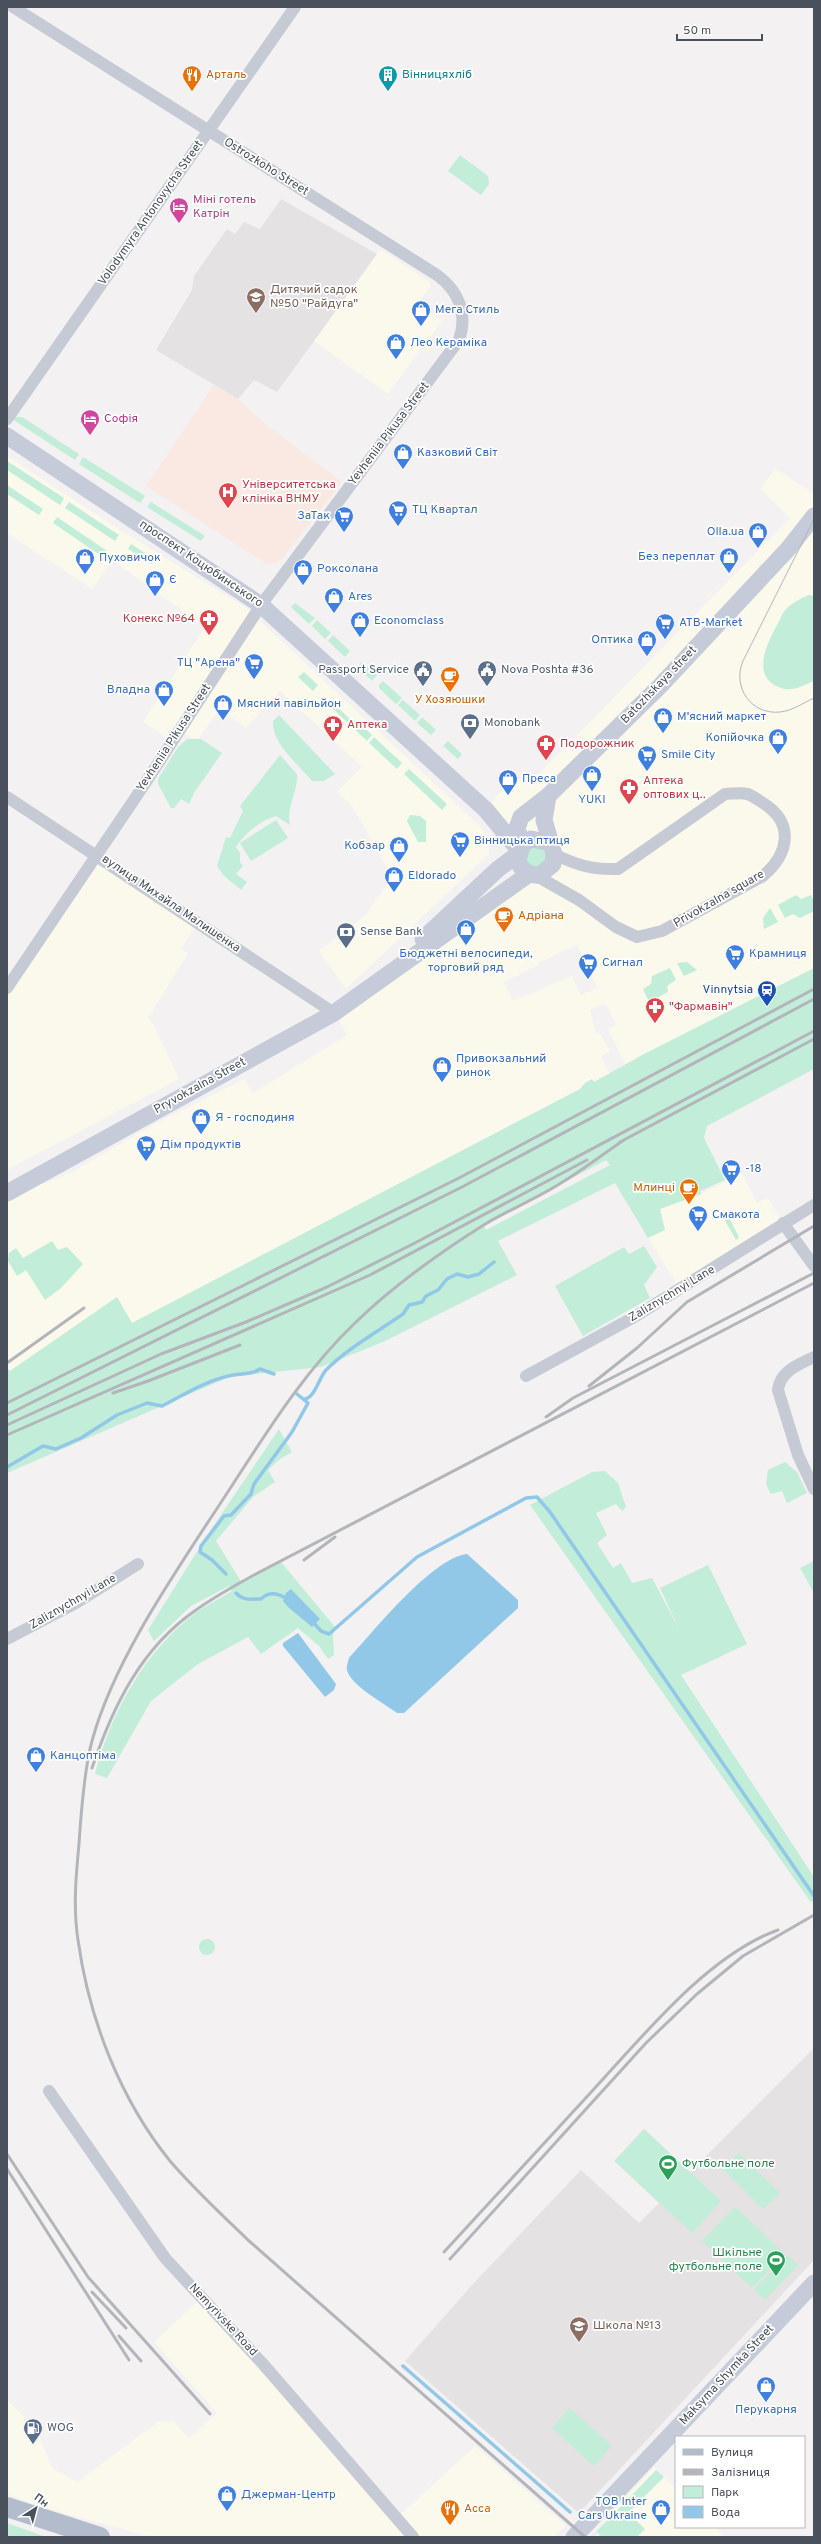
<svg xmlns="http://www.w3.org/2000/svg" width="821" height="2544" font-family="Overpass,sans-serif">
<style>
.commercial{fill:#fbf9ec;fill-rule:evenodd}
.education{fill:#e4e2e2}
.medical{fill:#fae9e3}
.green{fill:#c2edd9;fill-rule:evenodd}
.water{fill:#92c8e7}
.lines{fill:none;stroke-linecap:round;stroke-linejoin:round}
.stream{stroke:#92c8e7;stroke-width:3.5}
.minor{stroke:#c5cad4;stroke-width:12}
.secondary{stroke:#c5cbd8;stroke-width:17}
.primary{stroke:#b2bccd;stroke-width:20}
.tram{stroke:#b3b5ba;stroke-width:1}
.rail{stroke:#b3b5ba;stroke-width:3}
.labels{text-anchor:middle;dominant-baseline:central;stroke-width:3.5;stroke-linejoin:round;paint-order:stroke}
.food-label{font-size:12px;fill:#c56008;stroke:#fff;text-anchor:start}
.culture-label{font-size:12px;fill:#0d838f;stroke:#fff;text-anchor:start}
.street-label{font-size:12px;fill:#49515d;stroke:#fff}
.hotel-label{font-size:12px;fill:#b23c85;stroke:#fff;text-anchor:start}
.education-label{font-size:12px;fill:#785e54;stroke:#fff;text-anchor:start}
.shop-label{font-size:12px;fill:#366cbe;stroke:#fff;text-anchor:start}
.health-label{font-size:12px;fill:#be3a42;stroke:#fff;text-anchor:start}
.service-label{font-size:12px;fill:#4e5e75;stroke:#fff;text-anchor:start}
.transit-label{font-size:12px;fill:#164399;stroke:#fff;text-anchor:end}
.leisure-label{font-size:12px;fill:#27864d;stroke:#fff;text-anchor:start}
</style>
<rect width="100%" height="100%" fill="#f3f1f1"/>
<path class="commercial" d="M380,249L430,282V287L418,303L442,321L388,394L314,341Z
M7,456L117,528L245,607L480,826L488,840L489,854L346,989L319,951L365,916L392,877L352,806L337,792L362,767L280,691L246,728L220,709L197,741L173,726L166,737L143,722L205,627L112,560L92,589L7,533Z
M775,469L814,493V976L629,1072L608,1029L616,1025L608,1007L603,1004L590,1010L596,1034L600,1033L610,1051L601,1056L610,1074L594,1082L585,1083L580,1089L132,1323L117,1297L10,1371L7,1368V1199L39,1181L44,1184L72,1172L153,1125L244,1079L253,1093L347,1035L334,1012L530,863L485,809L515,776L518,779L525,780L528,777L533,780L790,518L760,489ZM577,945L597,988L581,995L572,976L513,1001L504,982L539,965L538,963Z
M96,854L198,923L181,949L188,954L148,1018L155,1027L179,1079L7,1170V988Z
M742,1173L757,1203L768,1198L783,1223L680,1289L648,1238L665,1230L660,1209L701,1194Z
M202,2297L397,2518L475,2446L566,2526L554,2537H151L45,2508L7,2494V2400L32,2425L40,2438L52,2468L77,2482L159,2421L174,2422L189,2438L217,2413L154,2342Z
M654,2467L676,2489V2527H715L725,2537H616L602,2524Z"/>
<path class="education" d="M281,199L377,254L277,392L254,380L238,399L156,350L192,290L194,276L227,229L235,234L244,222L260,229Z
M814,2048V2260L579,2513L405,2361L473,2284L581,2170L639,2223L659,2203L614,2161L644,2129L690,2172Z"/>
<path class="medical" d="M214,385L238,399L263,422L342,482L281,560L275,563L267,564L146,486Z"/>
<path class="green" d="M460,155L488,176L489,184L481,195L448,171Z
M15,417H22L79,454L75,460L12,419Z
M83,457L145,496L140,503L79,464Z
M7,461L64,498L60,505L7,470Z
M7,485L43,509L39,515L7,494Z
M69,502L119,535L115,541L65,508Z
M151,502L205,536L201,541L147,507Z
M57,517L107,551L103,557L53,523Z
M131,544L154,559L152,564L128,549Z
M809,595L814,596V681C806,684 794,691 785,689C749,681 766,645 777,625C780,620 782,613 786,609C792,603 801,598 809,595Z
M295,603L315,618L309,624L291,607Z
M317,620L331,633L325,639L312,626Z
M333,635L350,651L345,657L328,641Z
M362,662L377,675L372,681L357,667Z
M304,672L318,685L313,691L298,677Z
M383,681L402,698L396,704L379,688V685Z
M403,700L420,715L415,721L398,705Z
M332,702L350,719L347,722L329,705Z
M279,715L335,774L324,781H312C299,765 271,743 273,721Z
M422,717L436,730L431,735L417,723Z
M351,720L357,721L372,735L367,741L348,723Z
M374,737L402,763L397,769L369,743Z
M187,739H201L222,753L194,793L189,804L181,799L174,808H171L158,784V779L178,747Z
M448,741L462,754L458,759L443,746Z
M280,755L297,774C298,793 286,806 290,825L276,816C261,820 244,834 236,847L240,853V862L243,866L236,874L247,882L241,890L223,875L217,866L226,837L230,838L243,811L240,806Z
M409,769L447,804L442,810L404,774Z
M410,815L420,816L426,821V842H418L407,821Z
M276,820L288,838L251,861L240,843Z
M531,846L545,849L547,859L537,868L526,863L525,851Z
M796,895L801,899L811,895L814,901V911L800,918L793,914L785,918L778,905Z
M770,908L778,922L764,929L763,918Z
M687,962L697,970L684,976L677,963Z
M670,968L676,980L667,986L668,992L649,1002L643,989L651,984L652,976Z
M814,968V1069L707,1126L704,1138L725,1180L700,1191L701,1194L660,1209L665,1230L648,1238L615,1183L498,1241L517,1275L383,1342L321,1367L229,1377L7,1473V1368L10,1371L117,1297L132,1323L580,1089L585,1083L592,1079L594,1082L644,1054ZM606,1160L610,1165L486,1230L484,1225Z
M728,1216L739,1237L736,1240L723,1217Z
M52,1241L58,1250L67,1247L83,1264L61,1288L45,1300L26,1270L17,1276L8,1261L9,1253L16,1248L23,1258Z
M644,1246L657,1267L644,1285L650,1298L583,1336L555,1286L624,1247L629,1254Z
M279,1429L292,1452L280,1459L268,1470L275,1482L253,1497L216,1541L242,1583L281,1562L335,1627L333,1635L334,1655L328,1659L319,1646L298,1628L261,1654L248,1637L198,1664L151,1701L107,1778L95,1774C111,1712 145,1650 198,1611C208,1604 221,1598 232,1591L229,1586L191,1606L154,1641L148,1630L208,1534Z
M785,1462L797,1472L807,1493L787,1503L782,1491L771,1494L766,1484L768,1470Z
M605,1471L618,1483L626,1507L622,1511L616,1504L596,1513L607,1535L597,1543L613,1568L621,1563L632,1583L652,1578L679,1629L660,1588L708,1565L747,1644L681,1675L814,1877V1903L810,1901L530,1505L592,1472Z
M814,1561V1593L800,1568Z
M199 1947a8 8 0 1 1 16 0a8 8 0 1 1-16 0Z
M644,2129L721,2201L692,2233L615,2161Z
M739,2153L780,2193L763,2209L723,2169Z
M735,2207L785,2254L752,2288L702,2241Z
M788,2255L798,2265L765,2300L754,2289Z
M570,2408L612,2446L594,2466L552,2428Z
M656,2470L664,2477L628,2513L645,2529L637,2537H602L597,2532L591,2537Z
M7,2523L46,2537H7Z"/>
<path class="water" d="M467,1554L518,1600V1608L404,1713H397C384,1703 351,1686 347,1670C346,1667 348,1662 349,1658C374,1631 432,1558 467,1554Z
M291,1589L320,1619L312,1627L288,1607L283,1601L286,1593Z
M298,1633L336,1684L334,1690L325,1697L283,1646V1643Z"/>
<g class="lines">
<path class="stream" d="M305,1399C315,1397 319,1378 326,1370C348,1348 377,1332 403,1314L409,1305L422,1302L426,1296L438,1290L447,1279L457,1274L468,1277L479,1274L494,1262
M7,1467L43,1446L56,1449L81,1438L117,1415L147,1403L162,1406C185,1394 207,1380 233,1375C242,1373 252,1375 260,1369L274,1374
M226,1574L212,1560L200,1552L201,1546L224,1516L231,1515L251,1494L254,1484L292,1432L308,1403L297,1394
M236,1593C243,1601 251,1599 261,1599C269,1591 278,1593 287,1599
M312,1621L321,1631L329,1634L417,1557L526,1498L537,1497L550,1512L814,1896
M403,2366L570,2512"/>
<path class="minor" d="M7,419L295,7
M7,797L334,1013
M535,875L579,900L616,927L637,937L662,931L763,876C789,854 795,823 763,803C758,800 752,795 747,794C741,792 732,794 725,794L618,869C593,870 576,865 554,854
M7,988L146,782L261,605L459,340C468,314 459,291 437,275L13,7
M783,1223L814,1266
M814,1357C798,1365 780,1371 778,1390L798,1455L814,1489
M526,1376L636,1316L814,1205
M7,1639L76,1603L138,1564
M49,2091L165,2258L263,2364L413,2537"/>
<path class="secondary" d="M7,436L261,605L486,810L519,850
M546,842L531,839L522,845L518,860C521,871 529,876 540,875L553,864L554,854L544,820L548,796
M522,845L517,828L521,817L548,796L661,685L789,548L814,516
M423,939L498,869L517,855
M7,1193L334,1013L529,874
M574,2537L814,2283"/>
<path class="primary" d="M7,2507L100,2537"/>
<path class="tram" d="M814,519L743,661C732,687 751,715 780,712C792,711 803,703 814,698"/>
<path class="rail" d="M620,1142L814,1039
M7,1363L84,1308
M589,1386L637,1348L687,1302L814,1226
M113,1393L148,1381L240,1345
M7,1403L459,1178L814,989
M7,1415L462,1187L814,999
M546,1417L573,1398L814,1273
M7,1425L161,1354L246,1322L327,1287L413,1244L814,1031
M7,1435L370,1275L587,1160
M304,1560L335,1537
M92,1768C113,1706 141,1648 196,1610C214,1597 234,1586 254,1575L814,1283
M7,2154L88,2277L210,2414
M7,2169L129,2360
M444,2252C494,2198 544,2144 594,2089C644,2035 708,1955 778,1930
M450,2259L646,2043L697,1994L743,1956L814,1915
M92,2292L126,2328
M119,2336L141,2361
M585,2537L248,2240C221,2214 194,2189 170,2161C120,2099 89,2019 78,1940C73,1908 76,1875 79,1844C81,1813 84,1770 92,1741C113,1663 172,1577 216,1510C259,1445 299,1376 356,1322C394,1285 438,1254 482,1226C508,1210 536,1199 561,1183C583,1170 603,1154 624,1140"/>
</g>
<defs>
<g id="restaurant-pin" transform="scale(1)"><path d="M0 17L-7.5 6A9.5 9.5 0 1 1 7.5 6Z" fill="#e8710a" stroke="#fff"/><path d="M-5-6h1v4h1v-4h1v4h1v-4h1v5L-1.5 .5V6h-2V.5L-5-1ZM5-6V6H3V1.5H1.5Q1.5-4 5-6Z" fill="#fff"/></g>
<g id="building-pin" transform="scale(1)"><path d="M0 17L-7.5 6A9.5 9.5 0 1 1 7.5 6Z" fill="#0f9aa8" stroke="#fff"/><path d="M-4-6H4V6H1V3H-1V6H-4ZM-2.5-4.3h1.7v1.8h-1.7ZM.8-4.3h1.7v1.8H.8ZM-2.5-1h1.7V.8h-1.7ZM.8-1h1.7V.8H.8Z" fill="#fff"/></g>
<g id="hotel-pin" transform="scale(1)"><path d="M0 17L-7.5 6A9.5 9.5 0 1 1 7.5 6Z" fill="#d1479c" stroke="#fff"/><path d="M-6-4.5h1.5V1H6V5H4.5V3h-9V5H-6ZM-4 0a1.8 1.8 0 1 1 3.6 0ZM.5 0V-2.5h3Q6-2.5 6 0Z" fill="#fff"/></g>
<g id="school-pin" transform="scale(1)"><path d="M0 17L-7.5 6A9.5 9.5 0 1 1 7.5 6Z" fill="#8d6e63" stroke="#fff"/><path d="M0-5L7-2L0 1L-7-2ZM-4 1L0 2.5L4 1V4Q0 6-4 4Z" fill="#fff"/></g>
<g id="shop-pin" transform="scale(1)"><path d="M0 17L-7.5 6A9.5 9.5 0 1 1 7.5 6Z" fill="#3f7fe0" stroke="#fff"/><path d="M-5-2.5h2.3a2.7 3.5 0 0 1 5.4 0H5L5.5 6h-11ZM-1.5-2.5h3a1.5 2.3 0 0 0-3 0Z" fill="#fff"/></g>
<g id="hospital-pin" transform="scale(1)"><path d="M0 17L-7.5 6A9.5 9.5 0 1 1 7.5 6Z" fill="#e0444e" stroke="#fff"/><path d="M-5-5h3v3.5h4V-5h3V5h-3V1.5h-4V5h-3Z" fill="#fff"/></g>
<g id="supermarket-pin" transform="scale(1)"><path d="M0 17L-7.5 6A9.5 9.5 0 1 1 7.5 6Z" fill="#3f7fe0" stroke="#fff"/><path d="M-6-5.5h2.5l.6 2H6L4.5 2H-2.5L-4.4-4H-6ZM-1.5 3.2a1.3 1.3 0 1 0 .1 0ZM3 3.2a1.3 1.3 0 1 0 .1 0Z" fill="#fff"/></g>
<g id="pharmacy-pin" transform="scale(1)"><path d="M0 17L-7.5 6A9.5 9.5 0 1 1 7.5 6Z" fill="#e0444e" stroke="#fff"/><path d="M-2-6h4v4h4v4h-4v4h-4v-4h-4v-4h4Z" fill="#fff"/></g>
<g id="civic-pin" transform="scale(1)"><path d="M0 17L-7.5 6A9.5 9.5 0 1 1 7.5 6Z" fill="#5c6f8a" stroke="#fff"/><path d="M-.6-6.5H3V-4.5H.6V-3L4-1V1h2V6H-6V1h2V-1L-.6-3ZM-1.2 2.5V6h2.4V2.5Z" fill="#fff"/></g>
<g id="cafe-pin" transform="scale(1)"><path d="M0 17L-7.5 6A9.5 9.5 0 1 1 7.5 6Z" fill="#e8710a" stroke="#fff"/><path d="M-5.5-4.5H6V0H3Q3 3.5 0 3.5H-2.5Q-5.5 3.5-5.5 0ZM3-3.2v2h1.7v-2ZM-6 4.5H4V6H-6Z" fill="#fff"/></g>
<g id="bank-pin" transform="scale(1)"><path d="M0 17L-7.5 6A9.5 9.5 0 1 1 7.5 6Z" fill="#5c6f8a" stroke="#fff"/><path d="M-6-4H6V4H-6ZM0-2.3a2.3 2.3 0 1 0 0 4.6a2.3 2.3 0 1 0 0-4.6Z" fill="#fff"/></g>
<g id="station-pin" transform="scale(1)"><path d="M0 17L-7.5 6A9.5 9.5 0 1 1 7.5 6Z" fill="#1a4fb4" stroke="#fff"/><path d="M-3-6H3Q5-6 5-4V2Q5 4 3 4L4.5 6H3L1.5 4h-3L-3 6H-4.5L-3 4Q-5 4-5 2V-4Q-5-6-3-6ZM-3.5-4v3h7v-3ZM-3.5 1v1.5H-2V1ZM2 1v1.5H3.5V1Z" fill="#fff"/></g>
<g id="stadium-pin" transform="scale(1)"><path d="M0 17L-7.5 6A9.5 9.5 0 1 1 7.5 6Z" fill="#2e9e5b" stroke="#fff"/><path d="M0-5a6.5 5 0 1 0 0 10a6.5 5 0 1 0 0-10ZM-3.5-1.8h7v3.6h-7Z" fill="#fff"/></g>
<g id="fuel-pin" transform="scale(1)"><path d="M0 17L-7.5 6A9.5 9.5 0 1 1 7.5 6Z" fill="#5c6f8a" stroke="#fff"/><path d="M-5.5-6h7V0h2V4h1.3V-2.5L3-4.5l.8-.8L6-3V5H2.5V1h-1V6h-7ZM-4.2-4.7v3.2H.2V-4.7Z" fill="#fff"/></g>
</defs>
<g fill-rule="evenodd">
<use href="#restaurant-pin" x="192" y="75"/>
<use href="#building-pin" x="388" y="75"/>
<use href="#hotel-pin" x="179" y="207"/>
<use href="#school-pin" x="256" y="297"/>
<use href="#shop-pin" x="421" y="310"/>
<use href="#shop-pin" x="396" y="343"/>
<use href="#hotel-pin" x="90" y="419"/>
<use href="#shop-pin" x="403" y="453"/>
<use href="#hospital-pin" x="228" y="492"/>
<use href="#supermarket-pin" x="398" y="510"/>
<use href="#supermarket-pin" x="344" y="516"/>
<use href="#shop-pin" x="758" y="532"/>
<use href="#shop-pin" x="729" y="557"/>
<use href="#shop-pin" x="85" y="558"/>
<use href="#shop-pin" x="303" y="569"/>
<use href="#shop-pin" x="155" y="580"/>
<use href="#shop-pin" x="334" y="597"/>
<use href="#pharmacy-pin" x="209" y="619"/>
<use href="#shop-pin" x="360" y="621"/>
<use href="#supermarket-pin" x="665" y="623"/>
<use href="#shop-pin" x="647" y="640"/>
<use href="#supermarket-pin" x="254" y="663"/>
<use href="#civic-pin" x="423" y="670"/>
<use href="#civic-pin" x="487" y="670"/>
<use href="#cafe-pin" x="450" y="676"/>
<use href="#shop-pin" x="164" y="690"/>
<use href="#shop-pin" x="223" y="704"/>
<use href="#shop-pin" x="663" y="717"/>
<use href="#bank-pin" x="470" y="723"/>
<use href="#pharmacy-pin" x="333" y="725"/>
<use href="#shop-pin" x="778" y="738"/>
<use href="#pharmacy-pin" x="546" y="744"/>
<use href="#supermarket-pin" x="647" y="755"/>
<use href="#shop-pin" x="592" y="775"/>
<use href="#shop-pin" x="508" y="779"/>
<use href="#pharmacy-pin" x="629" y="788"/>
<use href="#supermarket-pin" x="460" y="841"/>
<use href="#shop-pin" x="399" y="846"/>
<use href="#shop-pin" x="394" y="876"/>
<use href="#cafe-pin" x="504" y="916"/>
<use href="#shop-pin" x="466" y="929"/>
<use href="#bank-pin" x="346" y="932"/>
<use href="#supermarket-pin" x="735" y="954"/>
<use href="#supermarket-pin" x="588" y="963"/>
<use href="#station-pin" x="767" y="990"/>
<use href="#pharmacy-pin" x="655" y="1007"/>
<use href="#shop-pin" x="442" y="1066"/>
<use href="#shop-pin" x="201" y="1118"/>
<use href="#supermarket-pin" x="146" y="1145"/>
<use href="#supermarket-pin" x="731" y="1169"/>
<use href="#cafe-pin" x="689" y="1188"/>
<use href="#supermarket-pin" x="698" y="1215"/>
<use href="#shop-pin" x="36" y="1756"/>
<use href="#stadium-pin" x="668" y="2164"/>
<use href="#stadium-pin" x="776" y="2260"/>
<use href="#school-pin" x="579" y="2326"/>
<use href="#shop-pin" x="766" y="2386"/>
<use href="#fuel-pin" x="33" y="2428"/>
<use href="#shop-pin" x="227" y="2495"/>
<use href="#restaurant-pin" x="450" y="2509"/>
<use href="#shop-pin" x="661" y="2509"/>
</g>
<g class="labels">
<g class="food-label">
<text x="206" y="75">Арталь</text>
<text x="450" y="700" text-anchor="middle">У Хозяюшки</text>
<text x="518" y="916">Адріана</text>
<text x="675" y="1188" text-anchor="end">Млинці</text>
<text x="464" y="2509">Асса</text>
</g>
<g class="culture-label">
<text x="402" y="75">Вінницяхліб</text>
</g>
<g class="street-label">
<text transform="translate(266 167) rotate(32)">Ostrozkoho Street</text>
<text transform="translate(151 213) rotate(-55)">Volodymyra Antonovycha Street</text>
<text transform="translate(389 434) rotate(-53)">Yevheniia Pikusa Street</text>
<text transform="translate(201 564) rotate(34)">проспект Коцюбинського</text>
<text transform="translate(659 685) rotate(-46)">Batozhskaya street</text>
<text transform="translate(174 738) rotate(-57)">Yevheniia Pikusa Street</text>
<text transform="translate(719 899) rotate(-30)">Privokzalna square</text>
<text transform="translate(171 904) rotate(34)">вулиця Михайла Малишенка</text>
<text transform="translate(200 1086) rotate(-29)">Pryvokzalna Street</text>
<text transform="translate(672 1294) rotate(-31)">Zaliznychnyi Lane</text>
<text transform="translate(73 1602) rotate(-30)">Zaliznychnyi Lane</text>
<text transform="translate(223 2320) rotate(47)">Nemyrivske Road</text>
<text transform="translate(727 2375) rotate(-47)">Maksyma Shymka Street</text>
</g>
<g class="hotel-label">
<text x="193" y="200">Міні готель<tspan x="193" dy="14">Катрін</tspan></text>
<text x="104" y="419">Софія</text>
</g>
<g class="education-label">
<text x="270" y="290">Дитячий садок<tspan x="270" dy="14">№50 "Райдуга"</tspan></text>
<text x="593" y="2326">Школа №13</text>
</g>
<g class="shop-label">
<text x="435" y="310">Мега Стиль</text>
<text x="410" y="343">Лео Кераміка</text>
<text x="417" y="453">Казковий Світ</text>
<text x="412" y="510">ТЦ Квартал</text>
<text x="330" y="516" text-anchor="end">ЗаТак</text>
<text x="744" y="532" text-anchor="end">Olla.ua</text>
<text x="715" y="557" text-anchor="end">Без переплат</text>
<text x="99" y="558">Пуховичок</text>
<text x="317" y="569">Роксолана</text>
<text x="169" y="580">Є</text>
<text x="348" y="597">Ares</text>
<text x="374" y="621">Economclass</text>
<text x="679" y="623">ATB-Market</text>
<text x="633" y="640" text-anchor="end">Оптика</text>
<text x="240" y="663" text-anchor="end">ТЦ "Арена"</text>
<text x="150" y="690" text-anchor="end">Владна</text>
<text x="237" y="704">Мясний павільйон</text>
<text x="677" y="717">М'ясний маркет</text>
<text x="764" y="738" text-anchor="end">Копійочка</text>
<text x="661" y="755">Smile City</text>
<text x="522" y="779">Преса</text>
<text x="592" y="800" text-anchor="middle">YUKI</text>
<text x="474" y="841">Вінницька птиця</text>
<text x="385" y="846" text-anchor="end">Кобзар</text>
<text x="408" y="876">Eldorado</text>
<text x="466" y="954" text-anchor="middle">Бюджетні велосипеди,<tspan x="466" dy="14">торговий ряд</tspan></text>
<text x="749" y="954">Крамниця</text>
<text x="602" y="963">Сигнал</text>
<text x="456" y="1059">Привокзальний<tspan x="456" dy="14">ринок</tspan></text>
<text x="215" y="1118">Я - господиня</text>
<text x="160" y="1145">Дім продуктів</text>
<text x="745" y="1169">-18</text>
<text x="712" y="1215">Смакота</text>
<text x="50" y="1756">Канцоптіма</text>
<text x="766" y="2410" text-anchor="middle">Перукарня</text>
<text x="241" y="2495">Джерман-Центр</text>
<text x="647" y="2502" text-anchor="end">ТОВ Inter<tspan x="647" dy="14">Cars Ukraine</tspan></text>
</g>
<g class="health-label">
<text x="242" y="485">Університетська<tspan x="242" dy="14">клініка ВНМУ</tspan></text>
<text x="195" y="619" text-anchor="end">Конекс №64</text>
<text x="347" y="725">Аптека</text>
<text x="560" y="744">Подорожник</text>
<text x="643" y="781">Аптека<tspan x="643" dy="14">оптових ц‥</tspan></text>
<text x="669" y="1007">"Фармавін"</text>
</g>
<g class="service-label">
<text x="409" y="670" text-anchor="end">Passport Service</text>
<text x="501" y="670">Nova Poshta #36</text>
<text x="484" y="723">Monobank</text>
<text x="360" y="932">Sense Bank</text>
<text x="47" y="2428">WOG</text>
</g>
<g class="transit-label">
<text x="753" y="990">Vinnytsia</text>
</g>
<g class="leisure-label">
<text x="682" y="2164">Футбольне поле</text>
<text x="762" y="2253" text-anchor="end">Шкільне<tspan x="762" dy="14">футбольне поле</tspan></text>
</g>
</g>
<rect width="821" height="2544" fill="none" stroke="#49515d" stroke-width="16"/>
<rect x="675" y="2436" width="130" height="92" fill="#ffffff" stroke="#b6b9be"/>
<rect x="683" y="2449" width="20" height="6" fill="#b2bccd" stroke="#b6b9be"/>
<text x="711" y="2456" font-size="12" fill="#49515d">Вулиця</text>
<rect x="683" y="2469" width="20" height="6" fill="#b3b5ba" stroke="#b6b9be"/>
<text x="711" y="2476" font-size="12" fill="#49515d">Залізниця</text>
<rect x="683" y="2486" width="20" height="12" fill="#c2edd9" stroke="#b6b9be"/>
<text x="711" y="2496" font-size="12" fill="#49515d">Парк</text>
<rect x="683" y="2506" width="20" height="12" fill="#92c8e7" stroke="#b6b9be"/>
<text x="711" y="2516" font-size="12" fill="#49515d">Вода</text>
<g transform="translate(36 2508) rotate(36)" stroke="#ffffff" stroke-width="3" paint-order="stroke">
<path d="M0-3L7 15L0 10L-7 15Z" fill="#49515d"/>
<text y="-6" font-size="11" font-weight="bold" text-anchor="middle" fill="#49515d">Пн</text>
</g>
<path d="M677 34v6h85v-6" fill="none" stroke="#49515d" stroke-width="2"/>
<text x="683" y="34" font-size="12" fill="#49515d" stroke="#ffffff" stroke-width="3" paint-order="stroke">50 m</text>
</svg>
